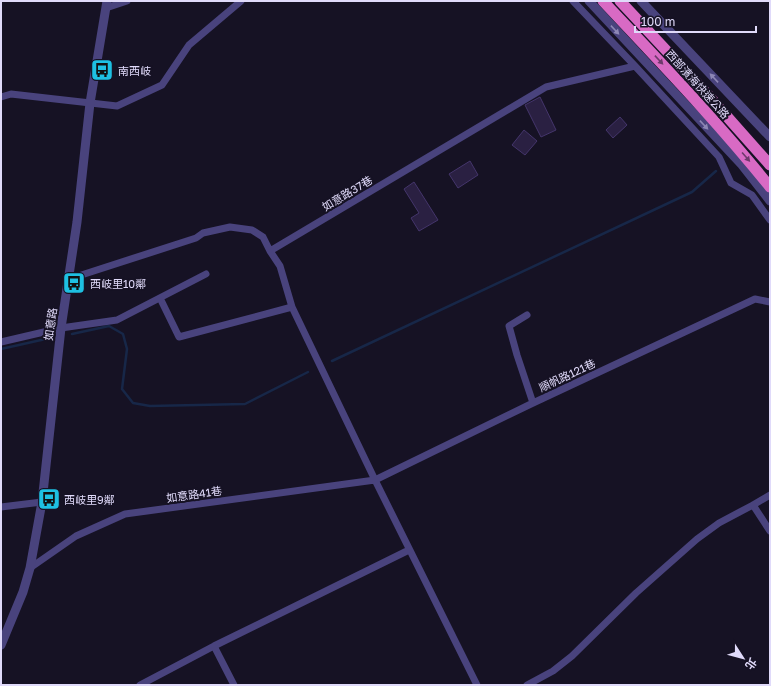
<svg xmlns="http://www.w3.org/2000/svg" width="771" height="686" font-family="'Golos Text','Noto Sans TC',sans-serif">
<style>
.lines{fill:none;stroke-linecap:round;stroke-linejoin:round}
.stream{stroke:#172748;stroke-width:2.5}
.building{fill:#2a2042;stroke:#44356b}
.minor{stroke:#49437d;stroke-width:7}
.tertiary{stroke:#49437d;stroke-width:9}
.trunk{stroke:#d86ac4;stroke-width:11}
.oneway{fill:#8d87b5}
.oneway2{fill:#6d3a6c}
.labels{text-anchor:middle;dominant-baseline:central;stroke-width:4;stroke-linejoin:round;paint-order:stroke}
.poi-label{font-size:11px;fill:#e0dafa;stroke:#161224;text-anchor:start}
.street-label{font-size:11px;fill:#e0dafa;stroke:#161224}
</style>
<rect width="100%" height="100%" fill="#161224"/>
<g class="lines">
<path class="stream" d="M72,334L109,326L123,334L127,349L122,389L133,403L150,406L245,404L308,372
M1,349L50,338
M332,361L692,192L716,171"/>
</g>
<path class="building" d="M540,97L556,130L541,137L525,105Z
M620,117L627,125L613,138L606,130Z
M524,130L537,141L525,155L512,145Z
M470,161L478,175L458,188L449,174Z
M414,182L438,220L419,231L411,218L419,213L404,189Z"/>
<g class="lines">
<path class="minor" d="M573,1L635,66L719,157L731,183L752,195L770,220
M106,8L127,1
M1,97L11,94L117,106L162,85L189,45L241,1
M270,251L280,266L292,307L375,480L477,685
M69,279L196,238L203,233L230,227L252,230L263,237L270,251L546,87L635,66
M160,298L179,337L292,307
M527,315L509,326L517,355L533,403
M1,342L61,328L117,320L206,274
M753,505L770,531
M1,507L42,502
M30,568L76,536L125,514L375,480L533,403L755,299L770,302
M214,646L234,685
M140,685L214,646L409,550
M527,685L553,671L572,656L636,593L697,539L719,523L753,505L770,495"/>
<path class="tertiary" d="M589,1L742,165L770,201
M641,1L770,137
M1,645L23,592L30,568L42,502L61,328L77,222L90,103L107,1"/>
<path class="trunk" d="M603,1C660,62 718,122 770,187
M620,1L707,94L770,165"/>
</g>
<defs><path id="oneway-solid" d="M-6-.8H1V-3.2L6.5 0L1 3.2V.8H-6Z"/></defs>
<g class="oneway">
<use href="#oneway-solid" transform="translate(615 30) rotate(47)"/>
<use href="#oneway-solid" transform="translate(714 78) rotate(-133)"/>
<use href="#oneway-solid" transform="translate(704 125) rotate(47)"/>
</g>
<g class="oneway2">
<use href="#oneway-solid" transform="translate(659 60) rotate(47)"/>
<use href="#oneway-solid" transform="translate(746 157) rotate(49)"/>
</g>
<defs>
<g id="bus-square" transform="scale(1.15)"><rect x="-9" y="-9" width="18" height="18" rx="4" fill="#1ec0e2" stroke="#161224"/><path d="M-5-6H5V4H4V6H2V4H-2V6H-4V4H-5ZM-3.5-4V0h7V-4ZM-3.5 1.2v1.5H-2V1.2ZM2 1.2v1.5H3.5V1.2Z" fill="#111"/></g>
</defs>
<g fill-rule="evenodd">
<use href="#bus-square" x="102" y="70"/>
<use href="#bus-square" x="74" y="283"/>
<use href="#bus-square" x="49" y="499"/>
</g>
<g class="labels">
<g class="poi-label">
<text x="118" y="70">南西岐</text>
<text x="90" y="283">西岐里10鄰</text>
<text x="64" y="499">西岐里9鄰</text>
</g>
<g class="street-label">
<text transform="translate(698 84) rotate(48)">西部濱海快速公路</text>
<text transform="translate(347 193) rotate(-31)">如意路37巷</text>
<text transform="translate(50 324) rotate(-82)">如意路</text>
<text transform="translate(567 375) rotate(-25)">順帆路121巷</text>
<text transform="translate(194 494) rotate(-8)">如意路41巷</text>
</g>
</g>
<rect width="771" height="686" fill="none" stroke="#e0dafa" stroke-width="4"/>
<g transform="translate(743 658) rotate(126)" stroke="#161224" stroke-width="3" paint-order="stroke">
<path d="M0-3L7 15L0 10L-7 15Z" fill="#e0dafa"/>
<text y="-6" font-size="11" font-weight="bold" text-anchor="middle" fill="#e0dafa">北</text>
</g>
<path d="M635 26v6h121v-6" fill="none" stroke="#e0dafa" stroke-width="2"/>
<text x="641" y="26" font-size="12" fill="#e0dafa" stroke="#161224" stroke-width="3" paint-order="stroke">100 m</text>
</svg>
